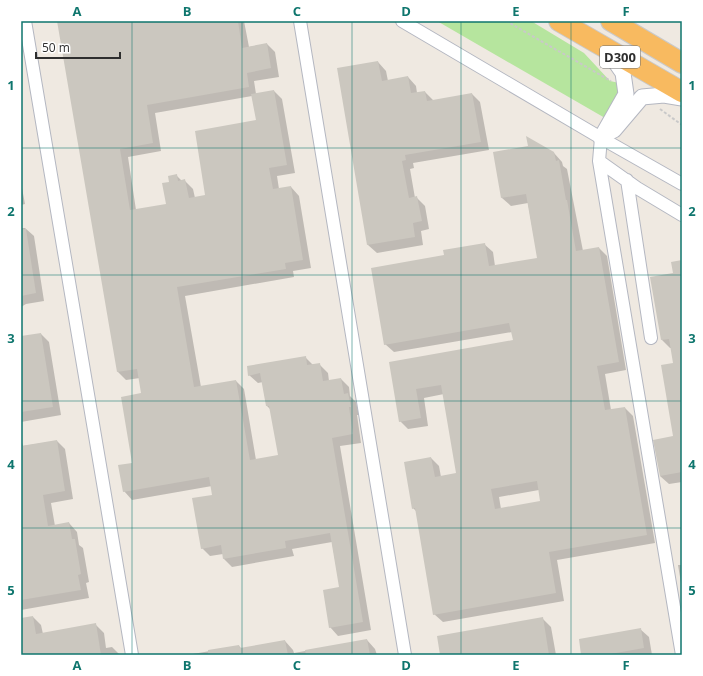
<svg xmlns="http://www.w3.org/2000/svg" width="703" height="676" font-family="'Open Sans',sans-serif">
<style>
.green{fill:#b6e59e}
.shadow{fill:#0003;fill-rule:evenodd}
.building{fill:#cbc7bf;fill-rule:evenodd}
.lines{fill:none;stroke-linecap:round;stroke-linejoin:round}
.minor-casing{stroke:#b4b7c1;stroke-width:14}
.tertiary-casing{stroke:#b4b7c1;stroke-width:17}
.trunk-casing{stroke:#c9c9c9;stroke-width:22}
.path{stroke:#c9c9c9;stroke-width:2;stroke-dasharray:3 2;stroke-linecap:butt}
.minor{stroke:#fff;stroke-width:12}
.tertiary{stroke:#fff;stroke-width:15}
.trunk{stroke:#f8ba60;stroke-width:20}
.grid{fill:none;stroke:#0f766e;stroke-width:1;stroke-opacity:0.55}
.labels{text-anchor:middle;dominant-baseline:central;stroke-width:4;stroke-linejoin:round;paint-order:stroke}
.shield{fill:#fff;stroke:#6d6d6d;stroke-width:1}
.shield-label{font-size:13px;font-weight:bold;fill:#2e2e2e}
.neatline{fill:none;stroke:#0f766e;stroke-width:1.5}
.grid-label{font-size:13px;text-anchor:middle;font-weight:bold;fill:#0f766e}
</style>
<rect width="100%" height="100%" fill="#efe9e1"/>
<path class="green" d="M437,21H531L584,53L610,81L624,84L605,118Z"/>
<path class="shadow" d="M58,21H244L249,47L267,44L275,52L279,77L254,81L256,94L274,91L282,99L295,173L277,176L279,189L291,187L299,196L311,268L293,271L294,277L185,296L201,387L236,381L244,389L256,460L279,456L271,410L267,406L263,382L258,383L249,375L305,357L313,365L319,364L328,373L329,381L341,379L349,387L350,396L356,402L359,415H357L361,443L340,446L371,630L338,636L330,627L340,588L332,542L292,549L294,556L232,567L224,559L223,554L210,556L202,548L214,495L212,486L132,500L124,491L133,463L142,394L140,378L126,380L118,372ZM252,96L257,121L207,196L195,198L193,189L185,181H182L176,175L170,183L167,205L136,210L128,157L161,151L155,113Z
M378,62L386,71L388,81L408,77L416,86L417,93L425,92L434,101L472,94L480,102L489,150L413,163L414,168L410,169L415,198H417L425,206L429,229L421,231L423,245L377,253L368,245L338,69Z
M495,153H554L562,162L563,166L567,169L583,251L599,248L607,256L626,370L605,374L611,410L625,408L633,416L655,543L557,560L564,601L443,622L434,614L417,512L413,508L431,458L439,466L441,477L457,474L444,394L424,398L428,426L408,429L400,421L390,363L514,341L512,332L394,352L385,344L445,256L484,244L493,252L495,266L538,259L528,203L511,206L502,198ZM539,490L541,502L501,509L499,497Z
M21,183L25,204L21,205Z
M21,228H25L34,236L44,301L26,304L21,307Z
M682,261V482L669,484L660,476L675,437L674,364L672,348H670L662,340L674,274Z
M41,334L49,342L61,415L21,422V337Z
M21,439L23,446L57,441L65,449L73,499L51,503L55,526L69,523L77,532L79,545L83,548L89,582L86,583L89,598L21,610Z
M678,565H682V584L681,583Z
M33,617L41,625L43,634L95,624L104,633L106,648L112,647L120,655H21V619Z
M542,618L551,627L556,655H441Z
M640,629L649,637L652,655H582Z
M367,640L375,649L377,655H187L239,646L242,649L285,641L293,650L294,653Z"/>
<path class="building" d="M57,21H238L242,48L267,43L271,68L247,73L249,87L147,105L153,143L120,149L130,210L166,204L162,183L169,182L168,176L177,174L178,181L185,179L189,198L205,195L195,131L256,120L251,94L274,90L287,165L269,168L273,189L291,186L303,260L285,263L286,269L177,287L194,387L236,380L250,460L278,455L269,406H266L260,373L248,376L247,366L306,356L307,365L320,363L323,381L341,378L344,394L348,393L351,407H349L353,434L332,438L363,622L329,628L323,590L339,587L330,533L285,541L286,548L223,559L221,545L201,549L192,498L212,495L209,477L123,492L118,465L132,463L121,397L141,393L137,369L117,372Z
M378,61L382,81L408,76L411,93L425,91L427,101L472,93L481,142L405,155L406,160L402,161L409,198L417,196L422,221L413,223L415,237L367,245L337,68Z
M526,136L554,152L556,161L559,160L566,200H567L576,251L599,247L619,362L597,366L605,410L625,407L647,535L549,552L556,593L433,615L415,508L412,509L404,462L431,457L435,477L456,473L441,385L416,389L421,418L399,422L389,362L513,340L509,323L384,345L371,268L444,255L443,250L485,243L489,266L537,258L526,194L501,198L493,152L528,146ZM537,481L540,501L495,509L491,489Z
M26,229L36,293L21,296V230Z
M682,260V472L660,476L653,440L673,436L661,365L673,363L669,339L661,340L650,277L673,273L671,262Z
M41,333L53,407L21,412V336Z
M57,440L65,491L43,495L48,526L69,522L72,539H75L81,574L78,575L81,590L21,600V446Z
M33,616L36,634L96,623L101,655H21V618Z
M543,617L549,655H440L437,636Z
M641,628L644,648L605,655H581L579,639Z
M367,639L370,655H306L305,650Z
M285,640L288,655H208V650L239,645L240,648Z"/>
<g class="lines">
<g class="minor-casing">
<path id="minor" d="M25,21L132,655
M300,21L405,655
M402,21L601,138L682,184
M601,138L599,161L682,655
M599,161L637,188L682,215
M627,180L651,338"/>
</g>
<g class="tertiary-casing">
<path id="tertiary" d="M608,133L614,130L642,97L664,95L682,98
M601,138L626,94L623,73L607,50"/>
</g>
<g class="trunk-casing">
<path id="trunk" d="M559,21L682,92
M611,21L682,63"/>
</g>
<path class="path" d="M506,21L611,81
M660,109L682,125"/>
<use href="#minor" class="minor"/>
<use href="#tertiary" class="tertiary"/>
<use href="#trunk" class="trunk"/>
</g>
<path class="grid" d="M132,21V655M242,21V655M352,21V655M461,21V655M571,21V655M21,148H682M21,275H682M21,401H682M21,528H682"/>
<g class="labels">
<rect class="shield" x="600" y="46" width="40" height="22" rx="3"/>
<g class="shield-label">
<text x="620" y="57">D300</text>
</g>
</g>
<rect width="703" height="676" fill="none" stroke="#ffffff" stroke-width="44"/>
<path d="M36 52v6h84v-6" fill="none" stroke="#2e2e2e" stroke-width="2"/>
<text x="42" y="52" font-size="12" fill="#2e2e2e" stroke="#ffffff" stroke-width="3" paint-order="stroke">50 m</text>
<rect x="22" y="22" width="659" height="632" class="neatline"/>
<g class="grid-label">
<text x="77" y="16">A</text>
<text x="187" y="16">B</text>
<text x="297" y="16">C</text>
<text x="406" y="16">D</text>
<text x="516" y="16">E</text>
<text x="626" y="16">F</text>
<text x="11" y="90">1</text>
<text x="692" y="90">1</text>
<text x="11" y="216">2</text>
<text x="692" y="216">2</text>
<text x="11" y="343">3</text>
<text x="692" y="343">3</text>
<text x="11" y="469">4</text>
<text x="692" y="469">4</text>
<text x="11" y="595">5</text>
<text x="692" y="595">5</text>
<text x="77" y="670">A</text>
<text x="187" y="670">B</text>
<text x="297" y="670">C</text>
<text x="406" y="670">D</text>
<text x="516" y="670">E</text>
<text x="626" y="670">F</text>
</g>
</svg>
